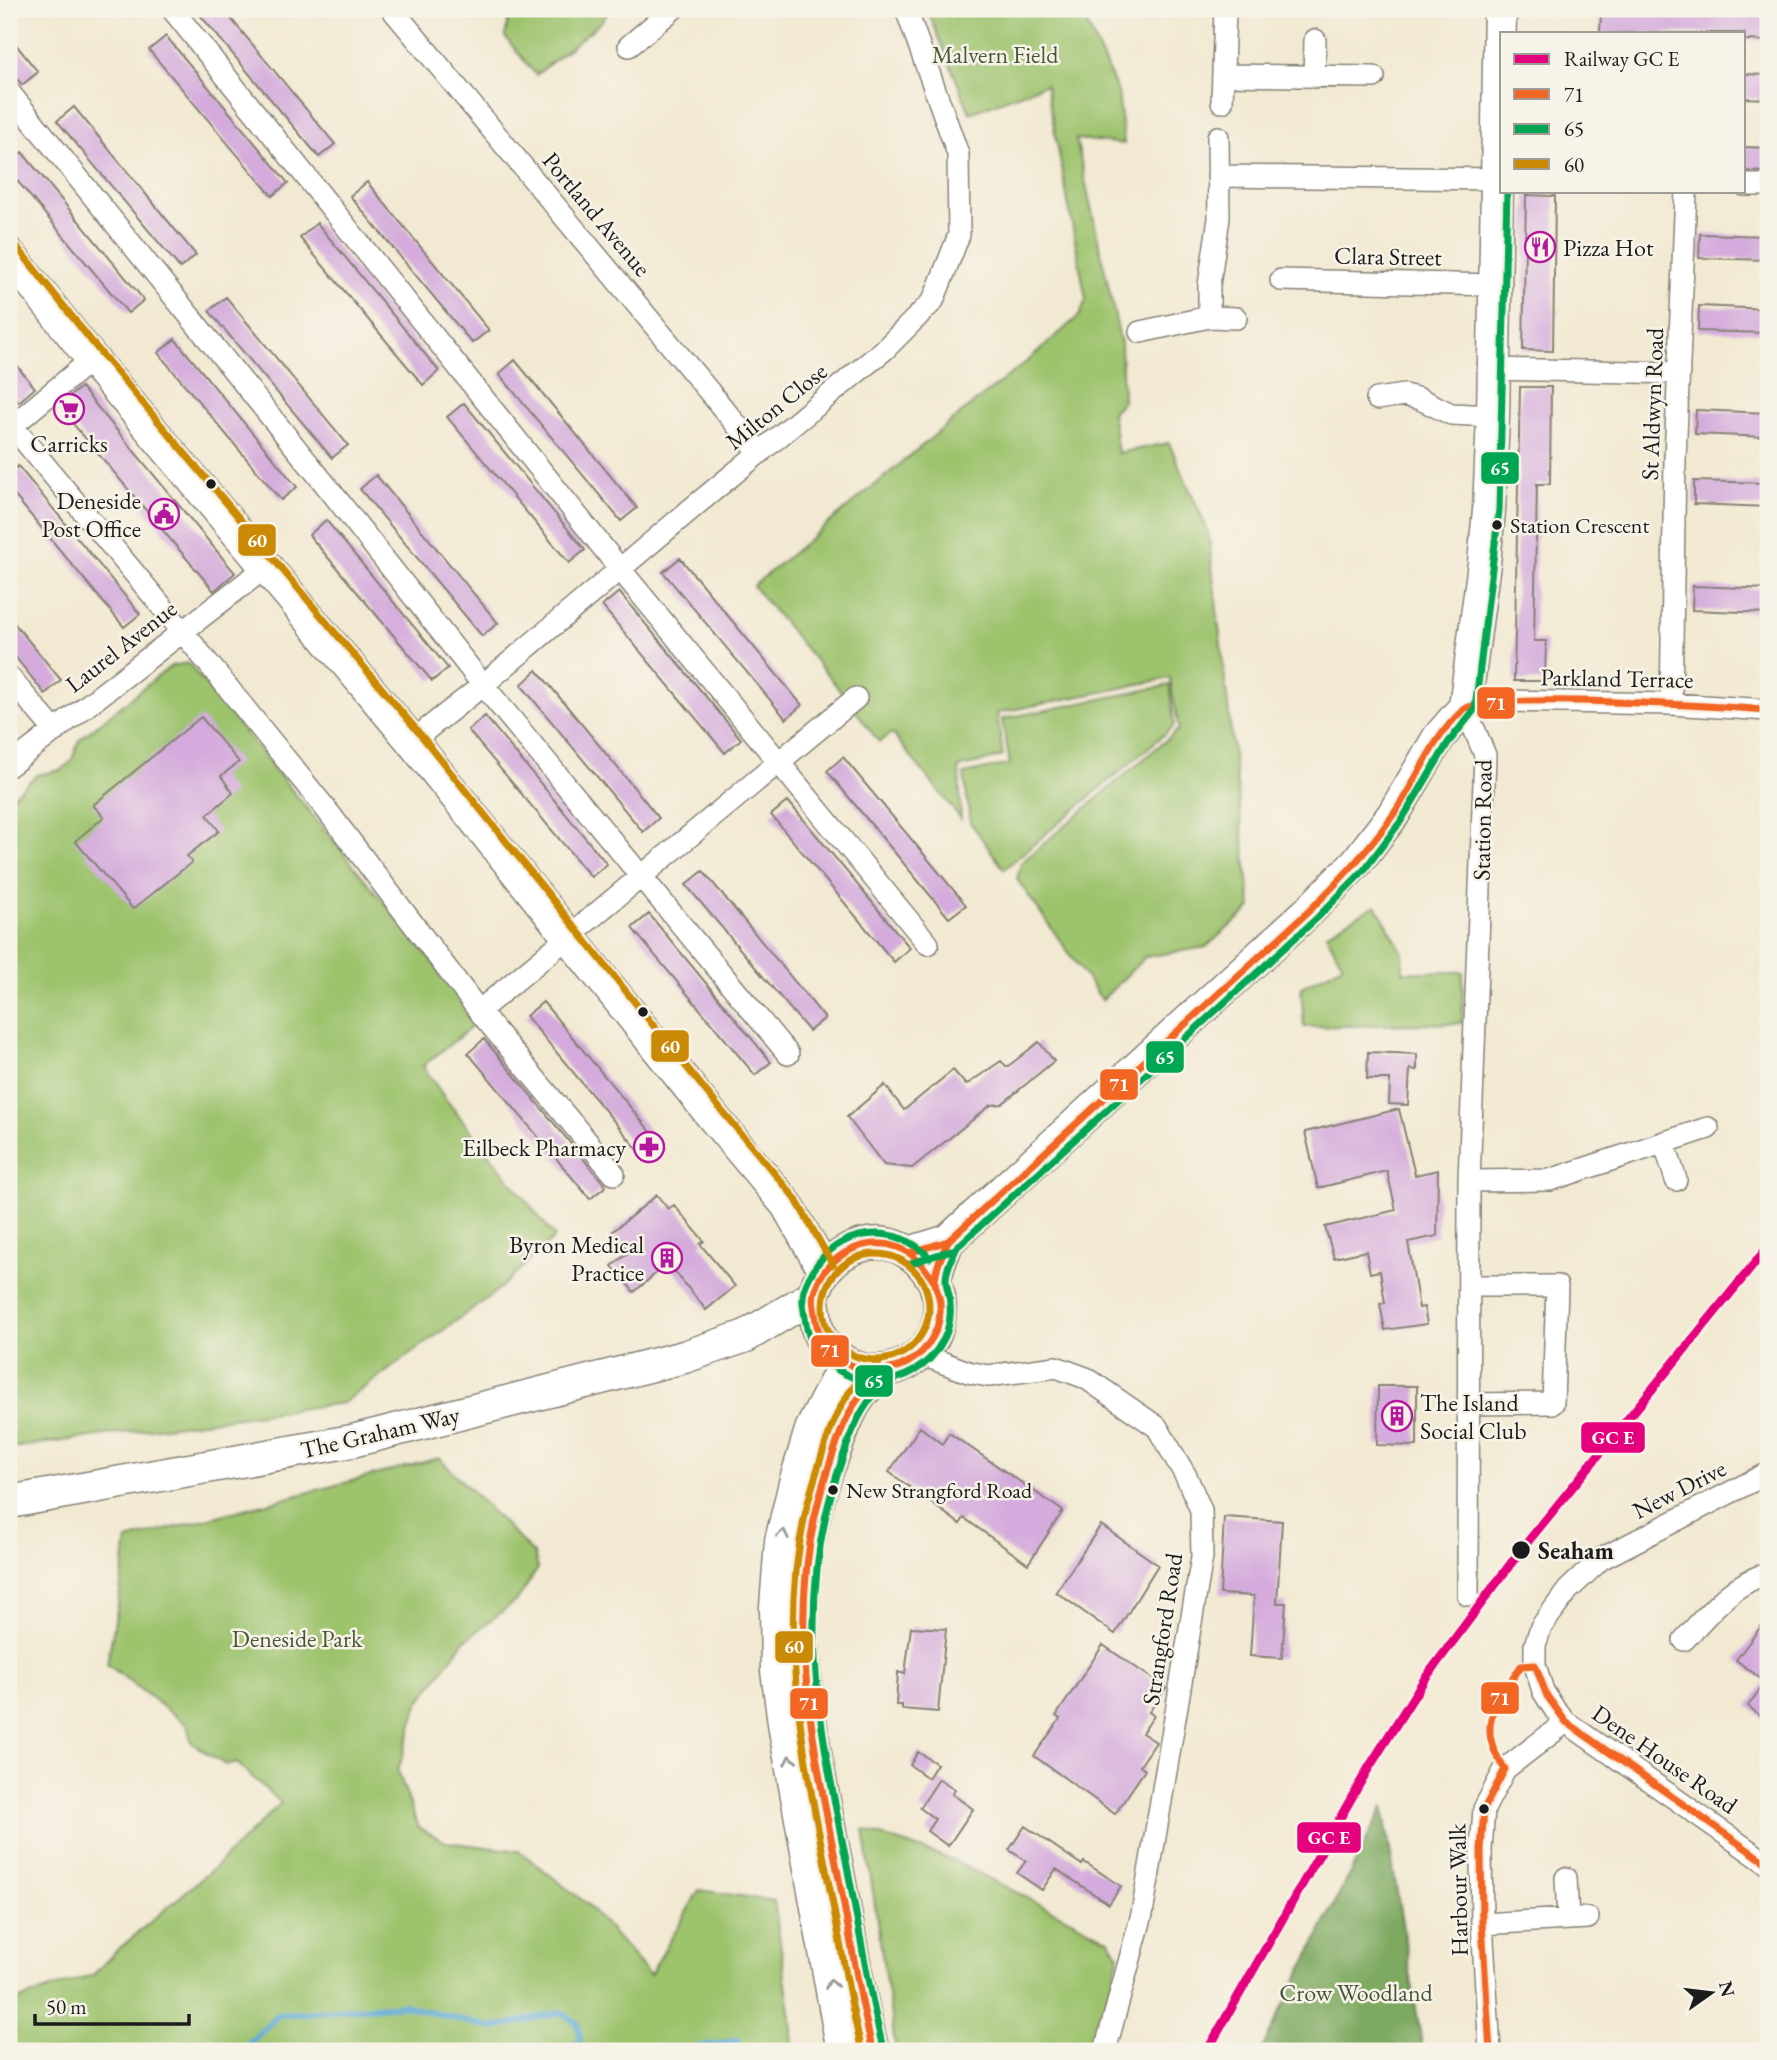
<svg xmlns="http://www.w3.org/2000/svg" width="1777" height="2060" font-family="'EB Garamond',serif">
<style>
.green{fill:#9dc36d;stroke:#5c7044;stroke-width:2}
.forest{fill:#7ea960;stroke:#4d623e;stroke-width:2}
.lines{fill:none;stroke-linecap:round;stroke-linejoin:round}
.stream{stroke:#5eaad7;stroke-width:6}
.building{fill:#d4abdc}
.street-casing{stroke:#878277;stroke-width:24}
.secondary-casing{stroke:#878277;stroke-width:35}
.street{stroke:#fff;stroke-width:21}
.secondary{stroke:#fff;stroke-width:32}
.bus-1-casing{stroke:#f7f3e8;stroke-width:12}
.bus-2-casing{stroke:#f7f3e8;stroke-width:12}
.bus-3-casing{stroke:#f7f3e8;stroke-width:12}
.bus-1{stroke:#f26522;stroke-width:7}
.bus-2{stroke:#00a651;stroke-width:7}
.bus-3{stroke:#cb8a06;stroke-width:7}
.rail-1-casing{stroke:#f7f3e8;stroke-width:14}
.rail-1{stroke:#e5007d;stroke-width:9}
.oneway{stroke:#999}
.bus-dot{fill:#1c1c1c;stroke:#f7f3e8;stroke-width:2.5}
.labels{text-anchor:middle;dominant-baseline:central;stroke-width:5;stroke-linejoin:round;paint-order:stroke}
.bus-label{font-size:22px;fill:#1c1c1c;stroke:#f7f3e8;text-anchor:start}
.park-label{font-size:24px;fill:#495638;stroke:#f7f3e8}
.street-label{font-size:24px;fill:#1c1c1c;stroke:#f7f3e8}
.poi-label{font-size:24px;fill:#1c1c1c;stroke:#f7f3e8;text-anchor:end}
.stop-label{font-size:24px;font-weight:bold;fill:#1c1c1c;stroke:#f7f3e8;text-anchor:start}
.line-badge{stroke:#f7f3e8;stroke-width:2.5}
.badge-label{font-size:19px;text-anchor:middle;font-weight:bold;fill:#fff}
</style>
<rect width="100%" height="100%" fill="#f7f3e8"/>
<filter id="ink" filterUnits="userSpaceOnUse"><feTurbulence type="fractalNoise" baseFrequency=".0143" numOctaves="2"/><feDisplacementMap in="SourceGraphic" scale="14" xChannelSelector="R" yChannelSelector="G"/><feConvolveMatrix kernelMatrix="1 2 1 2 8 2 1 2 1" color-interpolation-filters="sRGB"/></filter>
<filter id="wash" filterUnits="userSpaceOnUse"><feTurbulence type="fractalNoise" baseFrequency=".00686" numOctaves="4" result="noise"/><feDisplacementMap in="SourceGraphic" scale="28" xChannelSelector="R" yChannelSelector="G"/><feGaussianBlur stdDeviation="1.57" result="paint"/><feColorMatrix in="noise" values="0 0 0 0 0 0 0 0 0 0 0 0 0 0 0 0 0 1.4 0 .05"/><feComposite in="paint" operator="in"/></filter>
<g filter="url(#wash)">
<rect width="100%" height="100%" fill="#f2e9d2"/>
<path class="green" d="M510,9H608L610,10L600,23L536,75L505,37Z
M927,9H1080L1118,92L1124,144L1076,139L1121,344L1123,401L1112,412L1118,453L1169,443L1208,531L1251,908L1206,947L1145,957L1102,1000L1017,879L1021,863L1179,729L1170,678L997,713L1003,756L959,768L961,819L892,733L879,742L840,690L753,586L965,410L1030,359L1080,315L1086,299L1046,84L970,113Z
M188,663L480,1020L423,1066L444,1097L555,1237L497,1291L343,1403L9,1448V799L37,775L61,770L71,762L80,739L171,666Z
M1170,685L1174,726L1004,869L970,822L964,774L1010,764L1002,719Z
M1376,905L1403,953V972H1463L1462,1023L1304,1027L1301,987L1343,965L1326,934Z
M439,1458L534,1554L538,1568L518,1599L464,1641L418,1704L398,1771L418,1827L446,1842L519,1851L587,1904L650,1975L699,1890L774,1901L791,2018L793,2051H9V2003L93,1975L113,1954L216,1866L281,1803L236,1762L225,1765L192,1743L187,1725L107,1664L120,1593L127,1540Z
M864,1830L953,1860L1108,1939L1119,1955L1094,2051H896Z"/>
<path class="forest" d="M1383,1807L1423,2051H1261Z"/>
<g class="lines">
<path class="stream" d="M241,2051L278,2015L403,2005L493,2028L561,2012L577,2023L580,2039L572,2051
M678,2051L739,2040"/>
</g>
<g id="blocks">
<path class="building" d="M195,9H223L335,144L319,157Z
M1601,11L1768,17V41L1744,40V33H1600Z
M9,36L38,72L22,85L9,69Z
M166,36L288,183L272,196L149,50Z
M1744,74L1768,75V99L1744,98Z
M74,107L196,255L180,268L57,121Z
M1744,147L1768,148V172L1744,171Z
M22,152L144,300L128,313L9,171V164Z
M367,182L489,330L472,343L350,196Z
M1526,195L1555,196L1553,351L1523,350Z
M317,223L439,371L423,385L300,238Z
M1700,234L1768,236V260L1699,258Z
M226,297L348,445L332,458L209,311Z
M1699,306L1768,309V333L1698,331Z
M175,339L297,487L281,500L158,353Z
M9,356L35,388L19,402L9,389Z
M515,360L637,508L621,521L499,374Z
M81,387L235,573L214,591L58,406Z
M1520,387H1551L1550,484H1537L1534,641H1546L1545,681H1514Z
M464,403L585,550L569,563L447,417Z
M1696,410L1768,413V437L1695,434Z
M18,466L140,614L124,627L9,489V474Z
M376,475L498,623L482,636L360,489Z
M1694,481L1768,483V507L1694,504Z
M326,520L448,668L432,681L309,535Z
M680,558L802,705L786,719L663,572Z
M1693,586L1768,589V613L1692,610Z
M619,592L741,739L725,753L602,606Z
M9,617L61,680L45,694L9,649Z
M537,670L659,818L643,832L521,685Z
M485,716L607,864L591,877L468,730Z
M201,717L239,762L221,776L233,793L207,815L219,831L187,856L192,862L133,909L75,841L104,817L93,805Z
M843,757L966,905L949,918L827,771Z
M788,801L910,948L894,962L771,815Z
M703,871L825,1018L809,1031L686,885Z
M649,914L771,1062L755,1075L632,928Z
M543,1002L665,1149L649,1163L526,1016Z
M484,1039L606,1186L590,1199L468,1053Z
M1039,1042L1054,1061L1002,1104L991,1105L912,1168L884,1165L847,1117L885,1085L904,1110L953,1070L966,1085L1001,1061L1007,1067Z
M1368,1052L1417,1054V1070L1410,1069L1408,1105L1389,1104L1390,1079H1367Z
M1399,1109L1415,1175L1438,1170L1437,1236L1408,1242L1419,1308L1424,1307L1427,1324L1385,1330L1380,1304L1385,1303L1380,1271L1370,1273L1366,1251L1334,1258L1325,1227L1396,1210L1387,1171L1318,1188L1305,1132Z
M657,1195L668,1209L674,1205L704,1241L700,1244L735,1286L706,1310L668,1263L634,1292L612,1266L629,1252L612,1232Z
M1378,1386H1417V1446L1377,1445Z
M920,1427L942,1444L949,1433L1063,1511L1028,1564L964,1518L960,1524L889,1472Z
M1224,1517L1282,1521L1277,1603H1286L1282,1658L1250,1656L1254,1596L1220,1594Z
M1101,1525L1158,1565L1115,1634L1056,1592Z
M1768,1617V1722L1748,1706L1765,1682L1736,1660Z
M911,1627L946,1629L938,1712L902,1709V1705H896L898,1672L905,1674Z
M1103,1645L1166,1688L1149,1712L1154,1716L1142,1733L1156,1742L1140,1766L1145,1770L1115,1814L1034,1756L1060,1719L1056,1716Z
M918,1752L937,1764L928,1778L910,1765Z
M939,1779L955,1789L952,1794L973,1809L948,1846L927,1831L935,1819L920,1808Z
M1025,1826L1082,1865L1084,1862L1121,1886L1109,1904L1056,1869L1042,1890L1017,1873L1026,1861L1009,1850Z"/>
</g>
</g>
<g filter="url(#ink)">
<use href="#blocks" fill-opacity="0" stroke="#878277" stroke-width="2"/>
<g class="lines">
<g class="street-casing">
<path id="street" d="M172,9L620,569L928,944
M392,9L760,453
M629,46L673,9
M1223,75L1374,77
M1314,77L1315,40
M9,92L329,489L483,685L788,1054
M1222,102L1225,9
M1218,176L1502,179
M1744,185H1768
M1281,280L1495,285
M1209,317V285L1219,218L1218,137
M1140,332L1209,317L1236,318
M1493,369L1679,373
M1377,399L1404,395L1420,399L1451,414L1493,416
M9,422L183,632L326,809L479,1011L614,1174
M12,426L92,359
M9,677L55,731
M1671,704L1675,460L1686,191
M412,741L483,685L697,504L884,350L933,301L959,235L958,154L906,9
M9,766L266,567
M479,1011L856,698
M1664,1142L1676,1180
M1469,1181L1550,1180L1708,1128
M920,1354L968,1372L988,1376L1056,1367L1086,1378L1157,1427L1186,1476L1201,1510L1202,1557L1142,1914L1105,2051
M1468,1404L1553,1403L1557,1286H1469
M1768,1473L1601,1559L1568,1590L1541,1627L1535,1645V1665L1543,1691L1555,1710L1566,1722L1768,1864
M1468,1595L1469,1181L1485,755L1465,707L1499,701L1671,704L1768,710
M1684,1640C1707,1615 1734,1581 1768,1574
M1566,1878L1568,1919
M1482,1924L1588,1918
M1490,2051L1482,1924L1481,1849L1484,1809L1505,1769L1566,1722"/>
</g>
<g class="secondary-casing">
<path id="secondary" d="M9,254L92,359L412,741L713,1117L787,1205L824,1270
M909,1253L948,1241L1309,911L1356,863L1393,815L1439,737L1465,707L1484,563L1489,510L1493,416L1500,9
M935,1283C928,1272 923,1263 912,1255C879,1230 833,1248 818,1283C816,1288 813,1293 813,1298C813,1303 814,1309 815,1314C816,1331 821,1344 835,1355C846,1364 860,1371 874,1371C898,1371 919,1360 932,1339C939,1327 941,1311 939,1297C938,1292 935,1287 935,1282C936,1268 943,1254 948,1241
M9,1502L352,1441L684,1357L746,1336L813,1296
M843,2051L785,1730L777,1671L776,1607L781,1541L795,1483L811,1430L845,1363
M873,2051C856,1988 848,1922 835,1858C808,1718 778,1594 833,1455C841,1435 848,1410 863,1392C869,1384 879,1378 886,1371"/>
</g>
<use href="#street" class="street"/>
<use href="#secondary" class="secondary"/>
<g class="bus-1-casing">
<path id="bus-1" d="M909,1253L948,1241L1309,911C1339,881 1368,851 1393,815C1417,781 1431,739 1463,710C1482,691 1727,707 1768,710
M935,1283C925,1268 915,1253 897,1247C863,1235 823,1258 814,1293C812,1300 814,1307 815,1314C817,1331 822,1345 836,1356C847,1364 860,1371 875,1371C898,1371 921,1359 932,1338C939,1327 942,1310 939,1297C938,1292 935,1287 935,1281C935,1268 943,1253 948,1241
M873,2051C858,1992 850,1933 838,1874C812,1737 782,1612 826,1475C836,1446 845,1411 866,1389C872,1382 879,1377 886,1371
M1490,2051L1482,1924L1481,1849L1484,1809L1505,1769C1474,1726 1496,1704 1521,1666L1535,1665L1547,1696L1566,1722L1768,1864"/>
</g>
<g class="bus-2-casing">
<path id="bus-2" d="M930,1258C896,1221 837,1228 813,1271C808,1279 804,1287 803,1296C802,1303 804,1310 805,1317C807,1335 813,1351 828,1363C842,1374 859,1382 877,1381C904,1381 929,1366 942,1342C950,1329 952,1311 949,1296C948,1290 946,1286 946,1280C946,1268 953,1256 958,1245
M912,1263L955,1249L1317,918L1364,870L1401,821L1448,743L1475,709L1499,510L1507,191
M883,2048C869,1992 860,1934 849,1876C823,1740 792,1615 836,1478C845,1451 854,1418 873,1396C879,1390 887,1385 893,1379"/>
</g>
<g class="bus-3-casing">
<path id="bus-3" d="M17,247L100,352L420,734L721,1110L795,1198L833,1265
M823 1307a53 53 0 1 1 106 0a53 53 0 1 1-106 0Z
M862,2051C848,1995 840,1937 828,1880C801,1739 771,1612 817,1471C826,1442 835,1409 855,1385C862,1377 871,1370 879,1363"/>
</g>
<use href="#bus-1" class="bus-1"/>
<use href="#bus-2" class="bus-2"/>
<use href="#bus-3" class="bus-3"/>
<g class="rail-1-casing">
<path id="rail-1" d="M1207,2051L1368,1769L1424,1680L1521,1550L1768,1247"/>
</g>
<use href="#rail-1" class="rail-1"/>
</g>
<defs><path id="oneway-chevron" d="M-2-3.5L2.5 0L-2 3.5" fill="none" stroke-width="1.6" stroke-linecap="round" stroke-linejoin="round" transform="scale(1.75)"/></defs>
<g class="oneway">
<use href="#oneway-chevron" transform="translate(783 1534) rotate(-79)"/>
<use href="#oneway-chevron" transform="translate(790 1760) rotate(-100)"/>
<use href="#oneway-chevron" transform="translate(831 1984) rotate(-100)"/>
</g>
</g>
<defs>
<g id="restaurant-ring" transform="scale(1.575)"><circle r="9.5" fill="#f7f3e8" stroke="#b5179e" stroke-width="1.5"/><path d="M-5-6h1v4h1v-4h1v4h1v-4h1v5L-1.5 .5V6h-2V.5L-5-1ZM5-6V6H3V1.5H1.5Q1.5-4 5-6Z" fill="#b5179e"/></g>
<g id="supermarket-ring" transform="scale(1.575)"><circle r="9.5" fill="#f7f3e8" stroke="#b5179e" stroke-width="1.5"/><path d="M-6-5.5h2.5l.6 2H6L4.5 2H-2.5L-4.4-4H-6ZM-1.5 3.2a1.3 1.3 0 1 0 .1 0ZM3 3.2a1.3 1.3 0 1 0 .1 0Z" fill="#b5179e"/></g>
<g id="civic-ring" transform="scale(1.575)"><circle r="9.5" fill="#f7f3e8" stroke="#b5179e" stroke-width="1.5"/><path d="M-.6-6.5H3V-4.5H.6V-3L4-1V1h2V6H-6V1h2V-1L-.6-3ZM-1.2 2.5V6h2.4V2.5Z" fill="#b5179e"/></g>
<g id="pharmacy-ring" transform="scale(1.575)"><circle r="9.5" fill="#f7f3e8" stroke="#b5179e" stroke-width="1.5"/><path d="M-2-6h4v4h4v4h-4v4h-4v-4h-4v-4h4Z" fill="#b5179e"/></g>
<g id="building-ring" transform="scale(1.575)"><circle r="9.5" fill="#f7f3e8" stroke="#b5179e" stroke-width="1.5"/><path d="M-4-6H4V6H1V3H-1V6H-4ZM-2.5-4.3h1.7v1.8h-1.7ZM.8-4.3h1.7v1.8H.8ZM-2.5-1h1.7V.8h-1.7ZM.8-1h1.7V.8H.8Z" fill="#b5179e"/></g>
</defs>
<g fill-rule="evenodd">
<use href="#restaurant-ring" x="1540" y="247"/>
<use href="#supermarket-ring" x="69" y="409"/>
<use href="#civic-ring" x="164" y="514"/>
<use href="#pharmacy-ring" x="649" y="1147"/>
<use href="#building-ring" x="667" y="1258"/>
<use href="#building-ring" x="1397" y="1416"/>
</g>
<g class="bus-dot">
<circle cx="211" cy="484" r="6"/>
<circle cx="1497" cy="525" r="6"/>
<circle cx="643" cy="1012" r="6"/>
<circle cx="833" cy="1490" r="6"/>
<circle cx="1521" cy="1550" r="10"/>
<circle cx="1484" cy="1809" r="6"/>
</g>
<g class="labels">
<g class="bus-label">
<text x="1510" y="525">Station Crescent</text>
<text x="846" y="1490">New Strangford Road</text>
</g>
<g class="park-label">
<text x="995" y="54">Malvern Field</text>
<text x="297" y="1638">Deneside Park</text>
<text x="1356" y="1992">Crow Woodland</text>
</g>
<g class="street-label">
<text transform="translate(597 214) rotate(50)">Portland Avenue</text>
<text transform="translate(1388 256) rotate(1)">Clara Street</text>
<text transform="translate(1652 404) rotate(-88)">St Aldwyn Road</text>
<text transform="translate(776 406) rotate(-39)">Milton Close</text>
<text transform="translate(121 646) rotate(-38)">Laurel Avenue</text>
<text transform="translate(1617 678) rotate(1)">Parkland Terrace</text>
<text transform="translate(1482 820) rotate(-89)">Station Road</text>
<text transform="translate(380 1432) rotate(-13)">The Graham Way</text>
<text transform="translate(1679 1489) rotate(-27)">New Drive</text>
<text transform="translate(1162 1629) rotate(-81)">Strangford Road</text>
<text transform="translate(1665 1759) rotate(35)">Dene House Road</text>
<text transform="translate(1458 1890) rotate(-91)">Harbour Walk</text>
</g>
<g class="poi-label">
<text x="1563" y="247" text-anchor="start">Pizza Hot</text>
<text x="69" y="443" text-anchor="middle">Carricks</text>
<text x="141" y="500">Deneside<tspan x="141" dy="28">Post Office</tspan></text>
<text x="626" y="1147">Eilbeck Pharmacy</text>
<text x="644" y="1244">Byron Medical<tspan x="644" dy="28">Practice</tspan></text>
<text x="1420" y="1402" text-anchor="start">The Island<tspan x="1420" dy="28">Social Club</tspan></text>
</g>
<g class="stop-label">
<text x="1538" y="1550">Seaham</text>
</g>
</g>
<g class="line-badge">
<rect x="1480" y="451" width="40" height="34" rx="7" fill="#00a651"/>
<rect x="237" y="523" width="40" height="34" rx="7" fill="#cb8a06"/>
<rect x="1476" y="686" width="40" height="34" rx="7" fill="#f26522"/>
<rect x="650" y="1029" width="40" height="34" rx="7" fill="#cb8a06"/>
<rect x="1145" y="1040" width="40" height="34" rx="7" fill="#00a651"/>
<rect x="1099" y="1068" width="40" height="33" rx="7" fill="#f26522"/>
<rect x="810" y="1334" width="40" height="34" rx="7" fill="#f26522"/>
<rect x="854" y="1364" width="40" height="34" rx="7" fill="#00a651"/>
<rect x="1580" y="1421" width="66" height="33" rx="7" fill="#e5007d"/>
<rect x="774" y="1630" width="40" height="34" rx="7" fill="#cb8a06"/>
<rect x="1480" y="1681" width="40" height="34" rx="7" fill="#f26522"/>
<rect x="789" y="1687" width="40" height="33" rx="7" fill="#f26522"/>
<rect x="1296" y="1821" width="66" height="33" rx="7" fill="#e5007d"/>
</g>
<g class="badge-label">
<text x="1500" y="475">65</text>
<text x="257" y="547">60</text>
<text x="1496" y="710">71</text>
<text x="670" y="1053">60</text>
<text x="1165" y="1064">65</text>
<text x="1119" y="1091">71</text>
<text x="830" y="1357">71</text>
<text x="874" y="1388">65</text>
<text x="1613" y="1444">GC E</text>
<text x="794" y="1653">60</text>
<text x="1500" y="1705">71</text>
<text x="809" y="1710">71</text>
<text x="1329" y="1844">GC E</text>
</g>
<rect width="1777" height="2060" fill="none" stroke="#f7f3e8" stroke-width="35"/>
<rect x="1500" y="32" width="245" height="161" fill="#f7f3e8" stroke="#9f9d96" stroke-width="2"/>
<rect x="1514" y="54" width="35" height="10" fill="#e5007d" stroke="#9f9d96" stroke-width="2"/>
<text x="1564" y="66" font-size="21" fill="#1c1c1c">Railway GC E</text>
<rect x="1514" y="89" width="35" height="10" fill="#f26522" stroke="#9f9d96" stroke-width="2"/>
<text x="1564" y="102" font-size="21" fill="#1c1c1c">71</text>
<rect x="1514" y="124" width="35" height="10" fill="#00a651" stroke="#9f9d96" stroke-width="2"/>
<text x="1564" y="136" font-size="21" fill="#1c1c1c">65</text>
<rect x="1514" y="159" width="35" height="10" fill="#cb8a06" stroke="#9f9d96" stroke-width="2"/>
<text x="1564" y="172" font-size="21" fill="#1c1c1c">60</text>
<g transform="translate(1711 1993) rotate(76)" stroke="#f7f3e8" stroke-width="5" paint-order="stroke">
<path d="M0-5L12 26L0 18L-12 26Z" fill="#1c1c1c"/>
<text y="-10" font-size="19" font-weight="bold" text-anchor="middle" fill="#1c1c1c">N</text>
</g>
<path d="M35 2014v10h154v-10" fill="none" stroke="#1c1c1c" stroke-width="3.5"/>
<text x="46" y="2014" font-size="21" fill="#1c1c1c" stroke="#f7f3e8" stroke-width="5" paint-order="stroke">50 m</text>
</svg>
